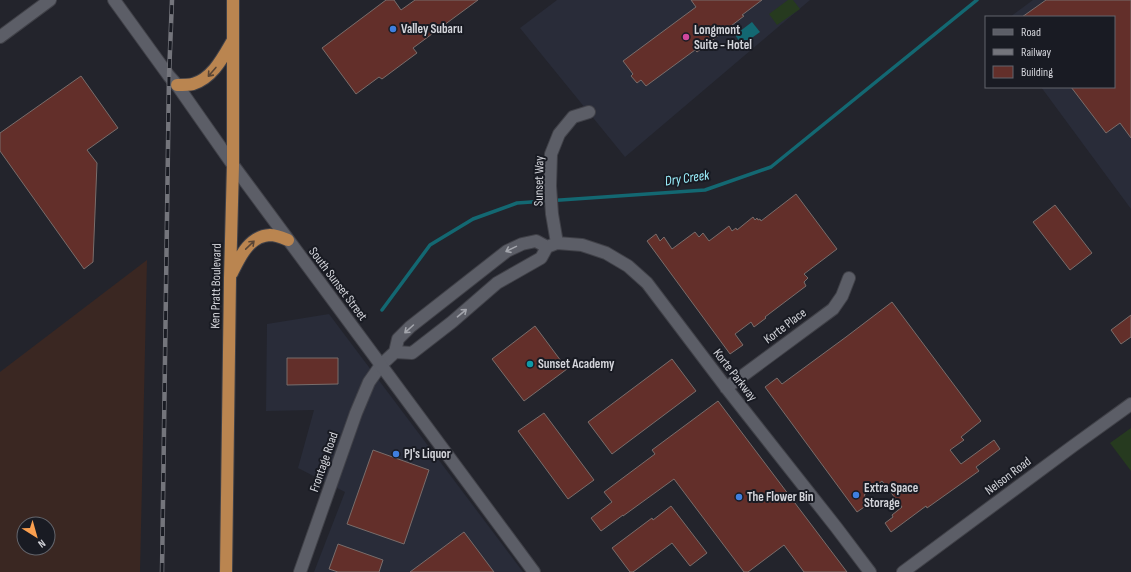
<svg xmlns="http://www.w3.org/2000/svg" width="1131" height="572" font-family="'Sofia Sans Condensed',sans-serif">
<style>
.built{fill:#292c39}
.industrial{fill:#3a2722;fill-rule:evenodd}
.green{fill:#263a1f}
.water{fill:#136872}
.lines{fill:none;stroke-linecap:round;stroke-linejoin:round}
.stream{stroke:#136872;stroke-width:3.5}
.building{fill:#632f2a;stroke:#796d6b}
.street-casing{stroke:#404148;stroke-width:14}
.secondary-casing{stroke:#404148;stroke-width:14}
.highway-casing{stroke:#404148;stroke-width:14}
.street{stroke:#5c5e67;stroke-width:12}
.secondary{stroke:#5c5e67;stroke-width:12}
.highway{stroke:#ba8550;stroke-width:12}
.rail-casing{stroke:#74757c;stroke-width:4.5}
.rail{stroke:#191b23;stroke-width:3;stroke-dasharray:9;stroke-linecap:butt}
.oneway{stroke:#594535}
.oneway2{stroke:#a3a5ac}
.shop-dot{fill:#3f7fe0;stroke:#191b23;stroke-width:1.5}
.hotel-dot{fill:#d1479c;stroke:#191b23;stroke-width:1.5}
.culture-dot{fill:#0f9aa8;stroke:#191b23;stroke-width:1.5}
.labels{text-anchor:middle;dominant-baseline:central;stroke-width:4;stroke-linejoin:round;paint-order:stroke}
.poi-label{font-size:13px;font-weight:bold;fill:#d3d4da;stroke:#191b23;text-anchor:start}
.street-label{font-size:13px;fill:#d3d4da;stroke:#191b23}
.water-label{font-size:14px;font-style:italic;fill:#9cf2ff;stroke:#191b23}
</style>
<rect width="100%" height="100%" fill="#23242c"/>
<path class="built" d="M557,0H810L625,157L520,28Z
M1033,0H1131V209L1041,87H1114V17H1010Z
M329,314L523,572H314L345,492L298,468L314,410L266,411L267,324Z"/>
<path class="industrial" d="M147,260L140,572H0V372ZM24,524H48V548H24Z"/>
<path class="green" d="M788,0H793L800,9L777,25L769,14Z
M1131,428V471L1110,443Z"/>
<path class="water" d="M752,22L760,32L742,45L735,35Z"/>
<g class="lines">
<path class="stream" d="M382,310L430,245L473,219L517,203L705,190L771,167L977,0"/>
</g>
<path class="building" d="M386,0H394L401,10L415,0H478L413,48L417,53L382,79L379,77L356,94L322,48Z
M691,0H762L742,15L744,16L697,52L695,50L646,86L641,80L637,83L631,76L633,74L623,61L696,7Z
M1046,0H1131V138L1120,123L1106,133L1071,87H1114V17H1022Z
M81,76L118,128L87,150L97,163L93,262L84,269L0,151V133Z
M796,194L837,249L804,274L808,278L804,282L806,286L765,317L766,318L754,327L751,322L735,334L743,345L730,354L647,241L656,234L660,241L664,237L672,249L695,232L699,237L703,233L709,241L729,226L732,231L736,228L737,230L753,217L755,220L757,218L758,220L760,219L761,221Z
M1055,205L1092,253L1070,270L1033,222Z
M892,302L981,421L961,437L964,440L950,450L961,464L994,440L1000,449L976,467L979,471L927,508L926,506L891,532L885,523L893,517L892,515L902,507L882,481L864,495L870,503L857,512L765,387L777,378L782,384L846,337Z
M1131,315V337L1121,344L1111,330Z
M535,326L567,369L524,401L492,359Z
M287,358H338V384L287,385Z
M672,359L696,391L612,454L588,422Z
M718,401L847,572H804L784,545L748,572H744L674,479L623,516V515L601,531L591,518L612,502L604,492L655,454L652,450Z
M544,413L594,480L568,499L518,431Z
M373,450L429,470L404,544L347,524Z
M671,506L707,553L690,566L672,543L633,572H630L612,548L652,518L653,520Z
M464,532L494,572H410Z
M338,544L383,560L379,572H338L329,569Z"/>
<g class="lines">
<g class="street-casing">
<path id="street" d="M0,37L50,0
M557,243L552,214L550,186L551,154L559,134L573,117L589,112
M395,352L412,353L452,322L497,283L541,258L547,247L557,243L582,245L606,253L628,266L647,283L728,390L836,527L870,572
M726,388L833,309L842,296L849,278
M300,572L356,413L369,382L381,365L395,352L398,339L410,327L507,251L522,244L536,241L547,247"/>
</g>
<g class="secondary-casing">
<path id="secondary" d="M114,0L169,76L177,85L233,165L534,572
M903,572L1073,446L1131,404"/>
</g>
<g class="highway-casing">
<path id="highway" d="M177,85C182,85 188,85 193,84C213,78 223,57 233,40
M232,273C240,257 249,236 270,235C276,235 283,238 288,240
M226,572L230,278L233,165V0"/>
</g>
<use href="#street" class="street"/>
<use href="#secondary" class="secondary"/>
<use href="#highway" class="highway"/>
<g class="rail-casing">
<path id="rail" d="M162,572L169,76L172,0"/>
</g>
<use href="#rail" class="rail"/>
</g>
<defs><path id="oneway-shaft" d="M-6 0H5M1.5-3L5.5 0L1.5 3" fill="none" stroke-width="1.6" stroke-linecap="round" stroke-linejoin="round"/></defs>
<g class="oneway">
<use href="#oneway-shaft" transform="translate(212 72) rotate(131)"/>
<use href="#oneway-shaft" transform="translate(250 245) rotate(-44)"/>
</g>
<g class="oneway2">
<use href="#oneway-shaft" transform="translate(511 249) rotate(154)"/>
<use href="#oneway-shaft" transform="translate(462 313) rotate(-40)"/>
<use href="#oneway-shaft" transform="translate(409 329) rotate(138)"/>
</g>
<g class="shop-dot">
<circle cx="393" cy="29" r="4"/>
<circle cx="396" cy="454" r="4"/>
<circle cx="856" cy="495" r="4"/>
<circle cx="739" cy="497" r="4"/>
</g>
<circle class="hotel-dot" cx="686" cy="37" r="4"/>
<circle class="culture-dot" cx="530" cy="364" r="4"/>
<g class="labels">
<g class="poi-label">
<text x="401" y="29">Valley Subaru</text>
<text x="694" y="30">Longmont<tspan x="694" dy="15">Suite - Hotel</tspan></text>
<text x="538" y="364">Sunset Academy</text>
<text x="404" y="454">PJ's Liquor</text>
<text x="864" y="488">Extra Space<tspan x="864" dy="15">Storage</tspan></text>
<text x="747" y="497">The Flower Bin</text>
</g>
<g class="street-label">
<text transform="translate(539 181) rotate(-89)">Sunset Way</text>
<text transform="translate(338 284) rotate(53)">South Sunset Street</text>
<text transform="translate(216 286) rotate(-89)">Ken Pratt Boulevard</text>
<text transform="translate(785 326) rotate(-37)">Korte Place</text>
<text transform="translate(735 375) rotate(52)">Korte Parkway</text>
<text transform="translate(324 462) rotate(-71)">Frontage Road</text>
<text transform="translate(1008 476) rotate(-37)">Nelson Road</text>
</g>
<g class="water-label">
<text transform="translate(687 178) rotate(-8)">Dry Creek</text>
</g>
</g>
<rect x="985" y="16" width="130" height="72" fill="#191b23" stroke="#63656c"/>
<rect x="993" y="29" width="20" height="6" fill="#5c5e67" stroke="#63656c"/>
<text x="1021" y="36" font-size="12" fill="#d3d4da">Road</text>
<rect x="993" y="49" width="20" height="6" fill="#74757c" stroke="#63656c"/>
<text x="1021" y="56" font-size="12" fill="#d3d4da">Railway</text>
<rect x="993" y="66" width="20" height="12" fill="#632f2a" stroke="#63656c"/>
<text x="1021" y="76" font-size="12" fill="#d3d4da">Building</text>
<g transform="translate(36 536) rotate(143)"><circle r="19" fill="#191b23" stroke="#63656c"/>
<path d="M0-3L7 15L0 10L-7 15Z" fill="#fa9f4f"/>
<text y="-6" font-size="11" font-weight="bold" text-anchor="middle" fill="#d3d4da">N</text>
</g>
</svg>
